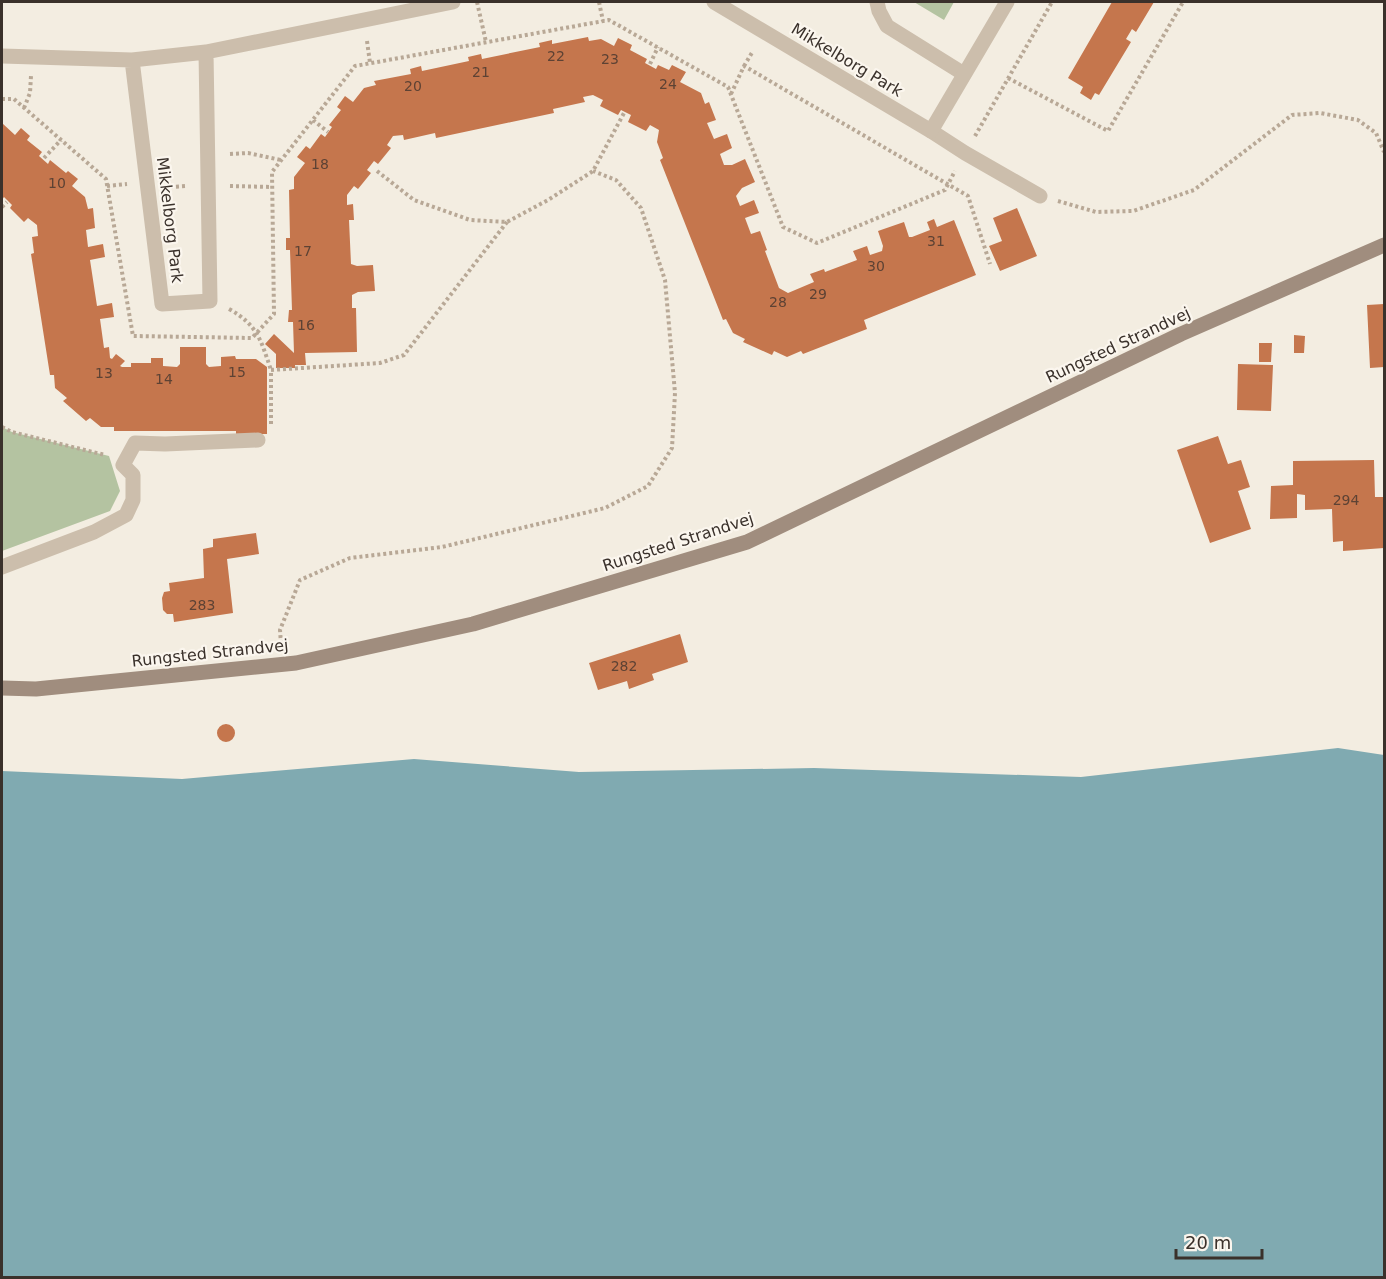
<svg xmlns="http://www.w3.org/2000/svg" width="1386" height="1279" font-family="'DejaVu Sans',sans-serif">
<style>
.green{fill:#b4c3a1}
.water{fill:#80aab1}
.building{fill:#c5764d}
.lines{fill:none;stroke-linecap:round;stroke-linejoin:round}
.path{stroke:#b8a896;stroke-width:4;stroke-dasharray:3 3;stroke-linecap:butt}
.lane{stroke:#ccbeac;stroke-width:15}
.street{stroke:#ccbeac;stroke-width:15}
.secondary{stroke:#a08d7e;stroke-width:15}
.labels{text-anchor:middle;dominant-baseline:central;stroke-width:4.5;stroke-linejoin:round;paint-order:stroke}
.number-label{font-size:14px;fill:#5d4234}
.street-label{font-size:16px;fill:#3a312b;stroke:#fbf6ee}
</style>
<rect width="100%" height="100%" fill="#f3ede1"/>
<path class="green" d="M914,2H954L944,20Z
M2,427L12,432L109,456L120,491L110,511L2,551Z"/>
<path class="water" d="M1338,748L1384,755V1277H2V771L182,779L414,759L579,772L814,768L1081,777Z"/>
<path class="building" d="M1112,2H1154L1136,32L1132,29L1126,39L1131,42L1099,95L1095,93L1091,100L1080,93L1083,87L1068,78Z
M588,37L589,41L601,39L614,46L618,38L632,45L630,50L647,59L645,63L656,69L658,65L669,70L672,65L686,72L680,82L701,93L705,104L709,102L716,120L707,123L714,139L727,134L732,148L720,154L724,165H732L745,159L755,182L742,188L736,196L740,206L754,200L759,213L745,218L751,234L760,231L767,250L765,251L779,288L788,293L814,282L810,274L824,269L825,272L857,260L853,251L867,246L870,255L882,251L883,246L878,231L904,222L909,237H912L930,230L927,222L934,219L937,227L954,220L976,275L864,320L867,329L803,354L801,351L787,357L774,351L772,355L743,342L745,339L733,333L726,319L723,320L660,160L663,158L657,142L659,130L650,125L646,131L628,122L631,115L621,110L618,115L600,106L603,100L593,95L583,97L585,102L553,109L554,113L436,138L435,133L404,140L403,135L393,136L387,145L391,148L378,164L374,161L367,170L371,173L358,189L354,186L347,195V205L353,204L354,220H349L351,264L357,266L373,265L375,291L358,292L352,295V308H356L357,352L305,353L306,365H295V368H276V354L265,344L274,334L294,353L293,322H288L289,310H292L290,250H286V238H290L289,190L294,189V177L305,163L297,157L306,146L310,149L321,134L325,137L332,127L329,125L341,110L337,107L345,96L353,102L364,88L376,85L374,81L411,74L410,69L421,66L422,71L469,61L468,57L481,54L482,59L540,47L539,43L552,40V44Z
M2,123L15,135L21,128L30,136L27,140L42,152L39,156L48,164L50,160L66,173L68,171L78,179L72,186L85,197L88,209L93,208L95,228L86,230L88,247L103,244L105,257L90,260L97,306L112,303L114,317L100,319L104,348L109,347L110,358L112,359L116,354L125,361L120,366L122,367H131V363H151V358H163V366L177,367L180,364V347H206V364L209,367L221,366V357L235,356L236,359H256L267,367V434H236V431H114V427H101L90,418L86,421L63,401L67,398L55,388L54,375H50L31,254L34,253L32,237L38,236L37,225L28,218L24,222L10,208L12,205L4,197L2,200Z
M1017,208L1037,256L1000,271L989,246L1002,241L993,218Z
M1384,304V367L1370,368L1367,305Z
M1294,335L1305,336L1304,353H1294Z
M1259,343H1272L1271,362H1259Z
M1238,364L1273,365L1271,411L1237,410Z
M1218,436L1228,464L1241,460L1250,487L1238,491L1251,529L1210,543L1177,450Z
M1374,460L1375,497H1384V548L1343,551V541L1333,542L1332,509L1305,510V495L1297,494V518L1270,519L1271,486L1293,485V461Z
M256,533L259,554L227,559L233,613L174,622L173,614H167L163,610L162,598L164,592L170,591L169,583L204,578L203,549L213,547V539Z
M680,634L688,662L652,674L654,680L629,689L627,681L598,690L589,663Z
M217 733a9 9 0 1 1 18 0a9 9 0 1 1-18 0Z"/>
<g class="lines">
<path class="path" d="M477,2L486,42
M599,2L603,21
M367,41L370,63
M650,64L658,47
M744,66L753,51
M1008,78L1108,131L1183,2
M731,94L744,66L968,196L990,264
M2,99H14L106,179L133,336L252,338L274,314L272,172L355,66L609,20L728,87L783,227L817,243L945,190L955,171
M24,108L30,93L31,76
M313,120L328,132
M975,136L1052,2
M230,154L248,153L281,160
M44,158L61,140
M377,171L414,200L470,220L507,222L548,200L593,171L624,113
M107,186L127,184
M230,186L272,187
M170,187L187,186
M1058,201L1096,212L1133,211L1194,190L1292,115L1320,113L1358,120L1376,133L1384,152
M2,207L7,202
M229,309C258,325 261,341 271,370
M271,424V370L380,363L404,355L507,222
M2,427L12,432L105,455
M281,644L280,630L300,580L350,558L442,547L605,508L648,486L672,448L675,393L665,280L641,208L616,180L593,171"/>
<path class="lane" d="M877,2L879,11L887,26L964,74
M931,131L965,153L1040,196
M2,567L94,532L126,515L133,500V475L123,465L135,443L165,444L258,440"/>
<path class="street" d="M714,2L931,131L1007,2
M2,56L132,60L206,52L453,2
M132,60L162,304L210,301L206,52"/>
<path class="secondary" d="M2,688L36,689L296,663L473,624L747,542L1181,334L1384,245"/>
</g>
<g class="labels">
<g class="number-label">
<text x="556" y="56">22</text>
<text x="610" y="59">23</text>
<text x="481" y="72">21</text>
<text x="668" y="84">24</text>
<text x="413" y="86">20</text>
<text x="320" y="164">18</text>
<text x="57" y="183">10</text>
<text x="936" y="241">31</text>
<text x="303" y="251">17</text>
<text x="876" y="266">30</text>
<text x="818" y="294">29</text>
<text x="778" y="302">28</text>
<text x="306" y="325">16</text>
<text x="237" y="372">15</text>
<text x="104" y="373">13</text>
<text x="164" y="379">14</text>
<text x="1346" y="500">294</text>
<text x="202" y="605">283</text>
<text x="624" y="666">282</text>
</g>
<g class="street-label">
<text transform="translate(847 60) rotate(31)">Mikkelborg Park</text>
<text transform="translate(170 220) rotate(83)">Mikkelborg Park</text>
<text transform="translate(1118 345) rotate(-25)">Rungsted Strandvej</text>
<text transform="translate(678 542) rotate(-18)">Rungsted Strandvej</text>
<text transform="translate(210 653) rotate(-6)">Rungsted Strandvej</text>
</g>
</g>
<rect width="1386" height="1279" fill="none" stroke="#3a312b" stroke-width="6"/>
<path d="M1176 1249v9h86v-9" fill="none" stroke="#3a312b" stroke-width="3"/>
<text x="1185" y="1249" font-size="18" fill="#3a312b" stroke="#fbf6ee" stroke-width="4.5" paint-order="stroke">20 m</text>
</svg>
